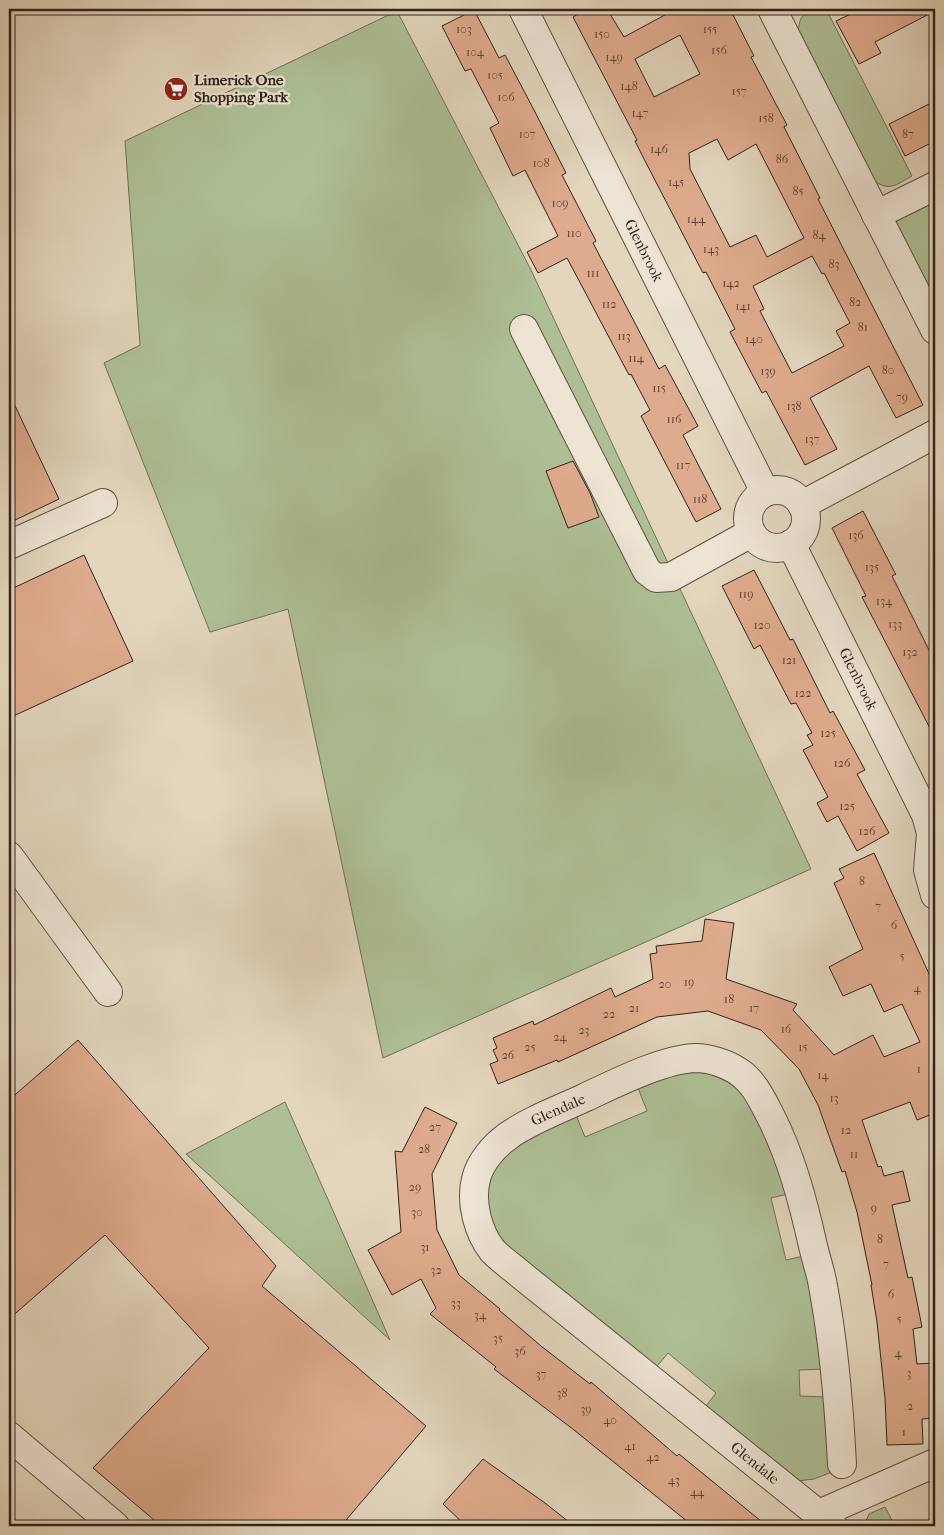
<svg xmlns="http://www.w3.org/2000/svg" width="944" height="1535" font-family="'IM FELL French Canon',serif">
<style>
.green{fill:#aebf95;stroke:#707158}
.building{fill:#dfab8e;stroke:#33231b;fill-rule:evenodd}
.lines{fill:none;stroke-linecap:round;stroke-linejoin:round}
.minor-casing{stroke:#5f5044;stroke-width:30}
.minor{stroke:#ede4d4;stroke-width:28}
.labels{text-anchor:middle;dominant-baseline:central;stroke-width:4.5;stroke-linejoin:round;paint-order:stroke}
.number-label{font-size:12px;fill:#5e4538}
.poi-label{font-size:15px;font-weight:bold;fill:#33231b;stroke:#ede4d4;text-anchor:start}
.street-label{font-size:15px;fill:#33231b;stroke:#ede4d4}
</style>
<rect width="100%" height="100%" fill="#e3d6bd"/>
<filter id="stains"><feTurbulence type="fractalNoise" baseFrequency=".004" numOctaves="4"/><feColorMatrix values="0 0 0 0 .2 0 0 0 0 .09 0 0 0 0 .02 0 0 0 .5 -.17"/></filter>
<radialGradient id="worn" r=".72"><stop offset=".6" stop-color="#630" stop-opacity="0"/><stop offset="1" stop-color="#630" stop-opacity=".3"/></radialGradient>
<path class="green" d="M816,9H826L912,176C896,185 889,192 873,180L798,33C800,16 801,15 816,9Z
M397,11L531,270L811,869L383,1058L288,609L210,632L104,363L140,345L125,141Z
M935,197V312L894,228L897,220Z
M690,1071L711,1074L728,1082L749,1099L792,1193L771,1198L786,1260L808,1255L824,1369L799,1370L800,1396L826,1397L832,1472L814,1479L797,1481L703,1410L716,1393L668,1353L654,1370L518,1258L500,1240L491,1224L488,1206V1188L492,1170L510,1147L576,1115L585,1137L647,1111L638,1088L670,1074Z
M285,1102L390,1340L186,1154Z
M885,1507L895,1526H867L866,1521L869,1514Z"/>
<path class="building" d="M575,9H607L624,37L676,9H730L754,56L751,57L787,125L784,127L820,198L818,199L923,405L896,418L869,366L810,398L837,449L805,465L766,391L762,393L730,332L735,329L706,272L703,273L643,157L635,141L637,140L573,17L578,14ZM680,35L700,74L654,97L635,59ZM717,139L728,160L756,144L804,238L767,257L756,235L730,247L690,169L689,153ZM812,256L822,274L824,273L850,323L836,331L844,346L792,373L760,311L764,309L753,286Z
M861,9H935V11L875,42L881,53L859,64L836,21Z
M474,10L499,58L505,55L534,110L566,173L562,175L596,241L593,243L659,369L665,365L698,426L683,435L721,509L696,522L641,416L650,410L631,374L629,375L567,258L538,273L527,252L558,236L525,170L513,176L490,128L499,123L471,69L465,71L442,26Z
M935,101V141L905,156L889,124Z
M9,393L59,499L9,523Z
M573,461L590,493L599,517L568,528L546,471Z
M863,511L895,573L896,574L892,576L935,662V738L862,597L866,596L832,528Z
M84,555L133,661L9,718V590Z
M754,570L790,640L793,639L830,713L833,711L865,770L857,774L889,833L857,851L838,816L827,822L817,803L828,797L803,750L813,745L807,735L812,733L796,703L791,704L760,645L754,649L722,586Z
M874,853L935,987V1113L917,1120L910,1102L862,1120L878,1167L881,1166L884,1176L903,1171L910,1201L892,1205L908,1278L912,1277L922,1327L913,1329L917,1364L933,1363L935,1418L922,1419L923,1444L887,1445L885,1398L877,1322L871,1285H872L857,1212L845,1171L842,1172L818,1105L799,1069L761,1030L708,1011L657,1017L558,1062L557,1060L498,1084L490,1064L498,1061L493,1050L497,1048L493,1038L533,1021L534,1025L611,988L615,997L653,979L650,954L657,953L656,946L702,941L705,919L734,923L726,979L797,1004L793,1010L834,1055L873,1035L884,1057L920,1042L902,1004L884,1012L871,984L843,996L829,967L863,949L834,883L844,878L839,869Z
M78,1040L276,1266L262,1286L426,1426L341,1526H161L93,1468L209,1348L105,1235L9,1319V1100Z
M425,1107L457,1123L432,1174L437,1230L459,1275L500,1309L499,1310L541,1346L590,1384L591,1382L677,1456L679,1454L767,1526H693L574,1430L494,1369L496,1367L430,1314L436,1308L421,1279L392,1295L368,1250L401,1232L395,1151L402,1152Z
M483,1459L545,1503L574,1526H466L443,1504Z"/>
<g class="lines">
<g class="minor-casing">
<g id="minor">
<path id="s1" d="M523,9L765,492"/>
<path d="M772,9L935,330"/>
<path d="M876,215L935,186"/>
<path d="M524,329L647,571L656,578L671,577L751,533"/>
<circle cx="777" cy="519" r="29"/>
<path d="M802,505L935,434"/>
<path id="s2" d="M791,544L926,815L931,833L928,870L935,895"/>
<path d="M9,545L103,503"/>
<path d="M9,856L108,992"/>
<path d="M9,1436L115,1526"/>
<path d="M819,1514L935,1463"/>
<path id="s3" d="M833,1526L520,1274C511,1266 500,1259 492,1250C478,1232 470,1202 476,1179C480,1162 494,1146 508,1136C530,1120 561,1109 586,1097C616,1083 663,1059 696,1058C709,1058 728,1064 739,1072C754,1082 762,1100 770,1115C791,1156 803,1201 813,1246C816,1259 821,1273 823,1286C834,1345 839,1405 842,1464"/>
</g>
</g>
<use href="#minor" class="minor"/>
</g>
<defs>
<g id="supermarket-disc" transform="scale(1.25)"><circle r="9.5" fill="#8f2418" stroke="#ede4d4"/><path d="M-6-5.5h2.5l.6 2H6L4.5 2H-2.5L-4.4-4H-6ZM-1.5 3.2a1.3 1.3 0 1 0 .1 0ZM3 3.2a1.3 1.3 0 1 0 .1 0Z" fill="#fff"/></g>
</defs>
<g fill-rule="evenodd">
<use href="#supermarket-disc" x="176" y="89"/>
</g>
<g class="labels">
<g class="number-label">
<text x="464" y="29">103</text>
<text x="710" y="29">155</text>
<text x="602" y="34">150</text>
<text x="719" y="50">156</text>
<text x="475" y="52">104</text>
<text x="614" y="57">149</text>
<text x="495" y="75">105</text>
<text x="629" y="86">148</text>
<text x="739" y="91">157</text>
<text x="506" y="97">106</text>
<text x="640" y="113">147</text>
<text x="766" y="118">158</text>
<text x="527" y="134">107</text>
<text x="908" y="134">87</text>
<text x="659" y="149">146</text>
<text x="782" y="159">86</text>
<text x="541" y="163">108</text>
<text x="676" y="182">145</text>
<text x="798" y="191">85</text>
<text x="560" y="203">109</text>
<text x="696" y="219">144</text>
<text x="574" y="233">110</text>
<text x="819" y="235">84</text>
<text x="711" y="249">143</text>
<text x="834" y="264">83</text>
<text x="593" y="273">111</text>
<text x="731" y="283">142</text>
<text x="855" y="302">82</text>
<text x="609" y="304">112</text>
<text x="743" y="306">141</text>
<text x="863" y="327">81</text>
<text x="624" y="336">113</text>
<text x="754" y="339">140</text>
<text x="636" y="358">114</text>
<text x="888" y="370">80</text>
<text x="768" y="371">139</text>
<text x="659" y="388">115</text>
<text x="902" y="397">79</text>
<text x="794" y="406">138</text>
<text x="674" y="419">116</text>
<text x="812" y="439">137</text>
<text x="683" y="465">117</text>
<text x="700" y="499">118</text>
<text x="856" y="535">136</text>
<text x="872" y="567">135</text>
<text x="746" y="594">119</text>
<text x="884" y="601">134</text>
<text x="895" y="624">133</text>
<text x="762" y="625">120</text>
<text x="910" y="652">132</text>
<text x="789" y="660">121</text>
<text x="803" y="693">122</text>
<text x="828" y="733">125</text>
<text x="842" y="763">126</text>
<text x="847" y="806">125</text>
<text x="867" y="831">126</text>
<text x="862" y="881">8</text>
<text x="878" y="906">7</text>
<text x="894" y="925">6</text>
<text x="902" y="956">5</text>
<text x="689" y="982">19</text>
<text x="665" y="984">20</text>
<text x="917" y="988">4</text>
<text x="729" y="999">18</text>
<text x="634" y="1008">21</text>
<text x="754" y="1008">17</text>
<text x="609" y="1014">22</text>
<text x="786" y="1029">16</text>
<text x="584" y="1030">23</text>
<text x="560" y="1037">24</text>
<text x="530" y="1047">25</text>
<text x="803" y="1047">15</text>
<text x="508" y="1055">26</text>
<text x="919" y="1069">1</text>
<text x="823" y="1075">14</text>
<text x="834" y="1098">13</text>
<text x="435" y="1127">27</text>
<text x="846" y="1130">12</text>
<text x="424" y="1149">28</text>
<text x="854" y="1154">11</text>
<text x="415" y="1187">29</text>
<text x="874" y="1208">9</text>
<text x="417" y="1212">30</text>
<text x="880" y="1239">8</text>
<text x="425" y="1247">31</text>
<text x="886" y="1264">7</text>
<text x="436" y="1270">32</text>
<text x="891" y="1294">6</text>
<text x="456" y="1303">33</text>
<text x="480" y="1315">34</text>
<text x="899" y="1319">5</text>
<text x="498" y="1338">35</text>
<text x="520" y="1351">36</text>
<text x="898" y="1353">4</text>
<text x="909" y="1373">3</text>
<text x="541" y="1374">37</text>
<text x="562" y="1393">38</text>
<text x="910" y="1406">2</text>
<text x="586" y="1409">39</text>
<text x="610" y="1420">40</text>
<text x="904" y="1432">1</text>
<text x="630" y="1446">41</text>
<text x="653" y="1457">42</text>
<text x="674" y="1480">43</text>
<text x="697" y="1492">44</text>
</g>
<g class="poi-label">
<text x="194" y="80">Limerick One<tspan x="194" dy="17">Shopping Park</tspan></text>
</g>
<g class="street-label">
<text stroke="none"><textPath href="#s1" startOffset="270">Glenbrook</textPath></text>
<text stroke="none"><textPath href="#s2" startOffset="151">Glenbrook</textPath></text>
<text stroke="none"><textPath href="#s3" startOffset="625">Glendale</textPath></text>
<text transform="translate(755 1463) rotate(39)">Glendale</text>
</g>
</g>
<rect width="944" height="1535" fill="none" stroke="#e3d6bd" stroke-width="30"/>
<rect x="10" y="10" width="924" height="1515" fill="none" stroke="#33231b" stroke-width="2.5"/>
<rect x="15" y="15" width="914" height="1505" fill="none" stroke="#33231b"/>
<rect width="100%" height="100%" filter="url(#stains)"/>
<rect width="100%" height="100%" fill="url(#worn)"/>
</svg>
